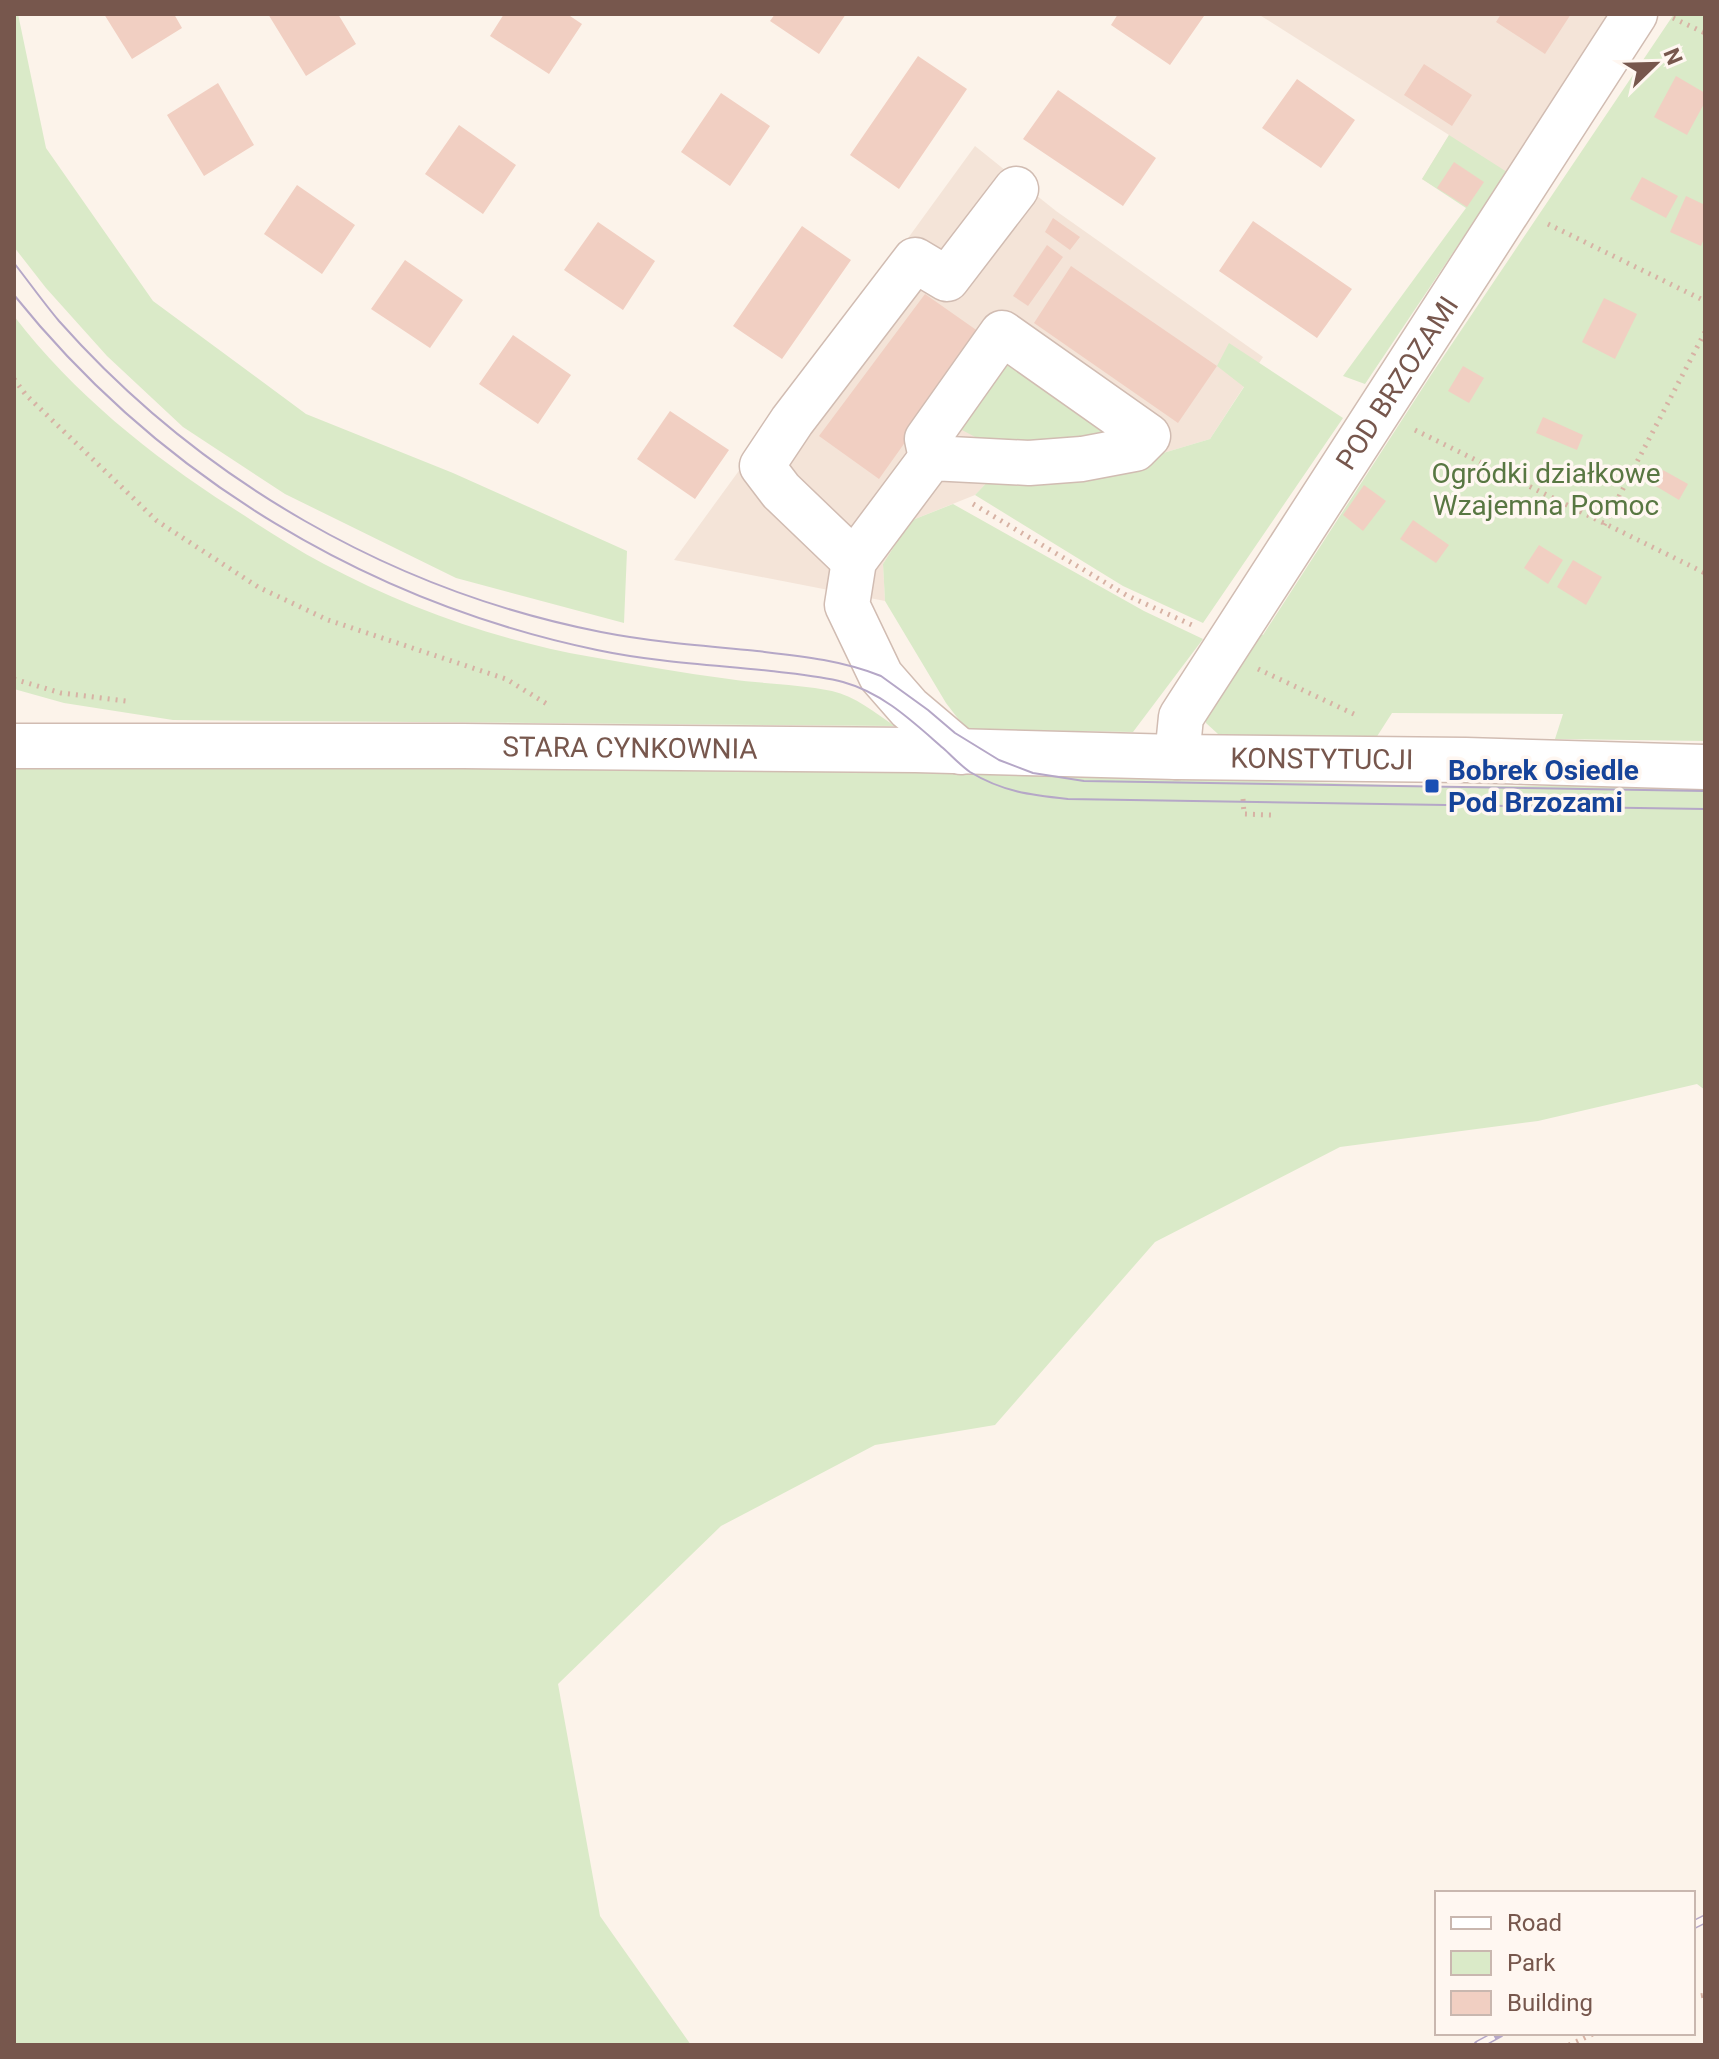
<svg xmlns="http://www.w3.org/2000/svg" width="1719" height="2059" font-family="Roboto,sans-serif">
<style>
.residential{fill:#f4e4d8}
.green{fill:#daeac8}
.building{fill:#f1cfc2}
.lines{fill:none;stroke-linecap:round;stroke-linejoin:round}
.minor-casing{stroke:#d1bcb2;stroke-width:47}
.path{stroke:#d7b2a4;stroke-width:5;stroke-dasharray:2 6;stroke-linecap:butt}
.minor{stroke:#fff;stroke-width:44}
.tram{stroke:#b5a7c7;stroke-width:2}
.rail-casing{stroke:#b5a7c7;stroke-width:9}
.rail{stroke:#fff7f1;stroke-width:6;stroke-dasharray:18;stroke-linecap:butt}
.transit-dot{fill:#1a4fb4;stroke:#fff7f1;stroke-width:3}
.labels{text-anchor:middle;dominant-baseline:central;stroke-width:7;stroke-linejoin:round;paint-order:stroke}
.street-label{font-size:28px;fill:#77574d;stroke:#fff7f1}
.park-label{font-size:28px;fill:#587742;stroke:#fff7f1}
.transit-label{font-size:28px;font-weight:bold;fill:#164399;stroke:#fff7f1;text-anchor:start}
</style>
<rect width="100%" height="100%" fill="#fcf3ea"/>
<path class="residential" d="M1258,14H1608L1479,214L1422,179L1449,135Z
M975,146L1056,211L1263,357L1210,439L1093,474L993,476L975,495L910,521L883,564L885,601L674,560Z"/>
<path class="green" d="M14,14H18L46,148L153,301L306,414L453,473L627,551L624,623L456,578L285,494L183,427L107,356L46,288L14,247Z
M1674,14H1705V741L1555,739L1563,714L1392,713L1376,738L1277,737L1218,734L1206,723L1204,696L1252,628L1263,635L1431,375Z
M1449,135L1507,172L1365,384L1343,376L1466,208L1422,179Z
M14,316C73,393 150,455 231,507C262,527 292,547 324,564C407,608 499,641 592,657C638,665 683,673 729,679C763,684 799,684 832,691C855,696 875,713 895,726L173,720L64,703L14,689Z
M1229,343L1343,418L1203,623L1123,586L975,495L993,476L1093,474L1210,439L1244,387L1217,366Z
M1011,348L1117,426L1106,443L994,447L962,430L964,412Z
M953,504L1144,611L1203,639L1133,732L966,729L946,703L885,601L883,564L910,521Z
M14,768L903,769L1421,786H1705V1090L1697,1084L1538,1121L1340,1147L1155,1242L995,1425L875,1445L721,1526L558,1684L600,1916L691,2045H14Z"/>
<path class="building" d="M104,14H174L182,28L132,59Z
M268,14H338L356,44L306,76Z
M504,14H567L582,24L549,74L490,36Z
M775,14H846L819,54L770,21Z
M1118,14H1201L1204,16L1170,65L1111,25Z
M1501,14H1571L1545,54L1496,22Z
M918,56L967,89L899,189L850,155Z
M1424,64L1472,95L1452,126L1404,95Z
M1676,76L1705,93V102L1687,135L1654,117Z
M1297,79L1355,120L1321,168L1262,128Z
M218,83L254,145L204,176L167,115Z
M1058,90L1156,158L1123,206L1023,139Z
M721,93L770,126L730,186L681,152Z
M459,125L516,165L483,214L425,174Z
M1454,162L1484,182L1467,207L1437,188Z
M1642,177L1678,196L1666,218L1630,199Z
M297,185L355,225L322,274L264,234Z
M1686,196L1705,205V236L1701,246L1670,232Z
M1053,218L1080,237L1070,250L1045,232Z
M1253,221L1352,289L1317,338L1219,271Z
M598,222L655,261L623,310L564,270Z
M802,226L851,260L782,359L733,326Z
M1047,245L1063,257L1028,306L1013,296Z
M405,260L463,300L430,348L371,309Z
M1071,266L1217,366L1178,423L1034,323Z
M925,294L982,334L879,479L819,436Z
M1604,298L1637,314L1615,359L1582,342Z
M513,335L571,375L538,424L479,384Z
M1463,366L1484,378L1469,403L1448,391Z
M670,411L729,450L695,499L637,459Z
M1543,417L1583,435L1577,450L1536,433Z
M1663,470L1688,484L1679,500L1654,485Z
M1364,485L1386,501L1363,531L1343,515Z
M1413,520L1449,545L1436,563L1400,539Z
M1539,545L1563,560L1548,584L1524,568Z
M1573,560L1602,577L1586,605L1557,587Z"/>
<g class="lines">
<g class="minor-casing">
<g id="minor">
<path d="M931,458L927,439L1002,333L1148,436L1135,449L1082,459L1029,463L931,458L854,561L847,605L881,676L909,708L961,752"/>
<path d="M854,561L781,491L762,466L792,421L915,260L947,279L1016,189"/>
<path id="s1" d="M14,746H463L915,750L1177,757L1466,760L1705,767"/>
<path id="s2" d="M1177,757L1181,717L1635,14"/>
</g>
</g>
<path class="path" d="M1673,18L1705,33
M1548,224L1705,301
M14,379L26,395L157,521L258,587L328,620L506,679L547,704
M1415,430L1705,573
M973,504L1126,595L1192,625
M1604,525L1705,332
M1258,669L1358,716
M14,679L61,693L126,701
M1243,799L1244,814L1271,815
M1693,1997L1705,1995
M1569,2045L1595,2033"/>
<use href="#minor" class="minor"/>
<path class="tram" d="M14,263C29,282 43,302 59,321C200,480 392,591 601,632C652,642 705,646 757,651C800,656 841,660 881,676L928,710L955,733L999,760L1033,773L1084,781L1705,791
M14,295C161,478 368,602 597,650C654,662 713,665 771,671C795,674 820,676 843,682C883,693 912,721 943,748C952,756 960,765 970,772C1003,792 1031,795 1068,799L1705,809"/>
<g class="rail-casing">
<path id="rail" d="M1693,1925L1705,1919
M1478,2045L1500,2033"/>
</g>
<use href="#rail" class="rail"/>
</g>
<rect class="transit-dot" x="1424" y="778" width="16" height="16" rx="4"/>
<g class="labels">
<g class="street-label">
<text stroke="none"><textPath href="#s2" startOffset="438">POD BRZOZAMI</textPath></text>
<text stroke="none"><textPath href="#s1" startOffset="616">STARA CYNKOWNIA</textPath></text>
<text stroke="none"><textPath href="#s1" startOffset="1308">KONSTYTUCJI</textPath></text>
</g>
<g class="park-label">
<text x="1546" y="473">Ogródki działkowe<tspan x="1546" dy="32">Wzajemna Pomoc</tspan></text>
</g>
<g class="transit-label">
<text x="1448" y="770">Bobrek Osiedle<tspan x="1448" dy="32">Pod Brzozami</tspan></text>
</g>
</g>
<rect width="1719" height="2059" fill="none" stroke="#77574d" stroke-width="32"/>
<rect x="1435" y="1891" width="260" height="144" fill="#fff7f1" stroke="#c9b7af" stroke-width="2"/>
<rect x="1451" y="1917" width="40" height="12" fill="#ffffff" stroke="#c9b7af" stroke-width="2"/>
<text x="1507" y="1931" font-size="24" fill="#77574d">Road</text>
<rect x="1451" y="1951" width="40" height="24" fill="#daeac8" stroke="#c9b7af" stroke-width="2"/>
<text x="1507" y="1971" font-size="24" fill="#77574d">Park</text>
<rect x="1451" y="1991" width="40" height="24" fill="#f1cfc2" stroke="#c9b7af" stroke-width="2"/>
<text x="1507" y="2011" font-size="24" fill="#77574d">Building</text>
<g transform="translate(1655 64) rotate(67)" stroke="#fff7f1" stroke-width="6" paint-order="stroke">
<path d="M0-6L14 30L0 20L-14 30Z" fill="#77574d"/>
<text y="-12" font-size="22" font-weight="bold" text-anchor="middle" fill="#77574d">N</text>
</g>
</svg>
